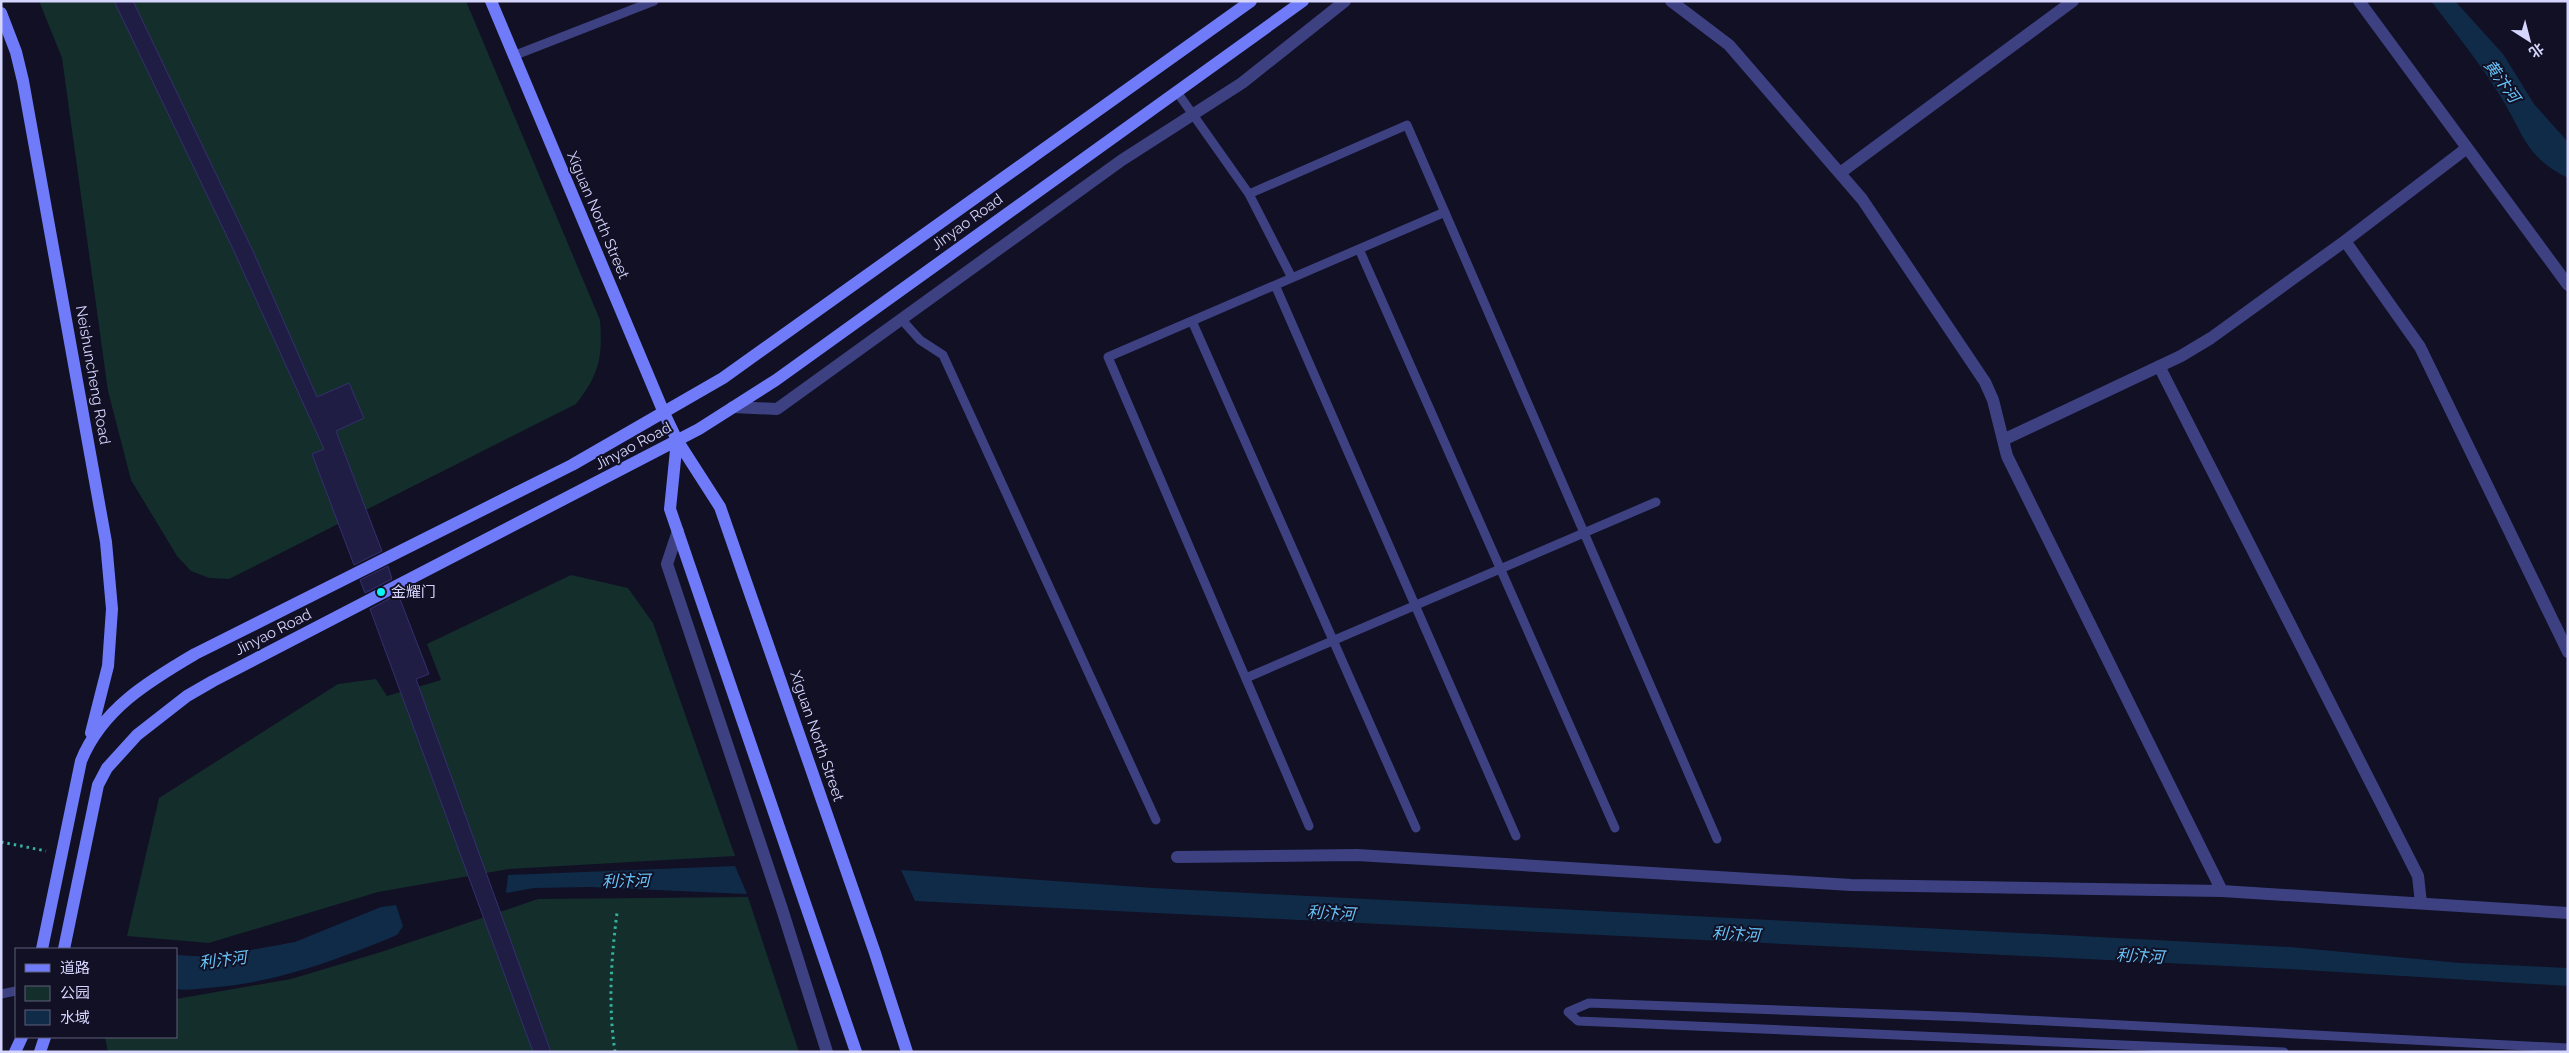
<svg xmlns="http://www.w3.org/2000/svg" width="2569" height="1053" font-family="Raleway,'Noto Sans SC',sans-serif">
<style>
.green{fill:#132e2b}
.water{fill:#102b48}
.building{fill:#201d45;stroke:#352f70}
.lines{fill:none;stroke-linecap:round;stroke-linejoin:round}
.path{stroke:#34b29d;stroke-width:3;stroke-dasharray:2.5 4;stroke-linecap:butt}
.lane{stroke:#3d4182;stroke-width:9}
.street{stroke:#3d4182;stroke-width:12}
.secondary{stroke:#707bf9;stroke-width:12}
.poi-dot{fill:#0af5f3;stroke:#111025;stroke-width:2}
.labels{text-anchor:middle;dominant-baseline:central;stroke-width:4;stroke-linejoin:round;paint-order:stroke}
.street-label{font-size:15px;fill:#d5d5fd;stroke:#111025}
.poi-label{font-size:15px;fill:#d5d5fd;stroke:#111025;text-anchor:start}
.water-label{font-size:16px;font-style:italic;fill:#67c5f9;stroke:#111025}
</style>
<rect width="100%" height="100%" fill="#111025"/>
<path class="green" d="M39,1H466L600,320C603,357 599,375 576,404L229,579L209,578L191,571L177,556L131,480L108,391L62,58Z
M571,575L628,588L653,623L735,856L509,869L378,892L209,943L127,936L159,798L338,684L376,679L387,696L441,680L427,644Z
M748,897L799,1052H108L105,1037H176V999L291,979L381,952L538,899Z"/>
<path class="water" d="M2431,1H2455L2503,54L2534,104L2568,142V178C2524,157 2523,131 2499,94C2479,62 2454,31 2431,1Z
M735,866L747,894L590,887L534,888L506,893L508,875Z
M901,870L1153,888L2290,947L2460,963L2568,968V986L2289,969L915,901Z
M396,905L403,926L397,935C339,959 281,981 218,987C204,988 190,991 176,989V955L212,957L295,942L381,907Z"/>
<path class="building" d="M114,1H133L253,251L317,397L349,383L364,418L336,431L382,551L354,565L312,454L324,449L232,247Z
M388,566L392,579L365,593L360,580Z
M398,594L429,674L416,679L551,1052H533L370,609Z"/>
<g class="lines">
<path class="path" d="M1,842L46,851
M615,1052C608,1005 611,960 617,913"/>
<path class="lane" d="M513,56L654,1
M1177,92L1249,194L1407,125L1717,839
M1249,194L1292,278
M1359,249L1615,828
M1275,285L1516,836
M902,320L920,340L943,355L1156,820
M1192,321L1416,828
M1246,678L1656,502
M1309,826L1108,357L1445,212
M1,994L16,991
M2284,1052L1578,1021L1568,1012L1589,1003L1967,1017L2568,1048"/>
<path class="street" d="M1671,1L1729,45L1862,199L1985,382L1993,400L2007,456L2222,891
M2359,1L2568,285
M1840,173L2073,1
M2345,241L2420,347L2568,652
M2159,366L2418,876L2421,903
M733,407L777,409L1122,160L1242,83L1345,1
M2003,440L2181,356L2211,338L2345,241L2467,148
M678,531L667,564L782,909L827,1052
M1177,857L1357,855L1851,885L2222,891L2568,913"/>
<path class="secondary" d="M491,1L664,413L677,440L720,507L875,953L907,1052
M1,13L16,52L23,81L106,542L112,609L108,666L91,733
M677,440L670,509L856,1052
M42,949L81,761C102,709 149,681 195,654L572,465L723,378L1251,1
M64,949L98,785L107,768L137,735L187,696L213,681L699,429L776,380L1303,1
M15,1052L22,1037
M40,1052L45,1037"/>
</g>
<circle class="poi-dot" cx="381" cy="592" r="5"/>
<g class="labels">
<g class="street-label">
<text transform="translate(598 215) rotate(67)">Xiguan North Street</text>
<text transform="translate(967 222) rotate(-36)">Jinyao Road</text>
<text transform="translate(93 375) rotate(80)">Neishuncheng Road</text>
<text transform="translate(633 446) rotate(-28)">Jinyao Road</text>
<text transform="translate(273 632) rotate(-27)">Jinyao Road</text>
<text transform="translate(817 736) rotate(71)">Xiguan North Street</text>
</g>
<g class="poi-label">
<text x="391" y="592">金耀门</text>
</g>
<g class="water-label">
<text transform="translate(2502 81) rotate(54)">黄汴河</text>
<text transform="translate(626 881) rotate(-1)">利汴河</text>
<text transform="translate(1331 913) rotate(3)">利汴河</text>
<text transform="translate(1736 934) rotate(3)">利汴河</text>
<text transform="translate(2140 956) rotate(3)">利汴河</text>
<text transform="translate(223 960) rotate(-7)">利汴河</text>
</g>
</g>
<rect width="2569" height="1053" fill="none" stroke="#d5d5fd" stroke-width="5"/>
<rect x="15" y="948" width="162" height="90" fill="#111025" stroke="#5f5f7b"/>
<rect x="25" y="964" width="25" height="8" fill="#707bf9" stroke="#5f5f7b"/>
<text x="60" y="973" font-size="15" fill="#d5d5fd">道路</text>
<rect x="25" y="986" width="25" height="15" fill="#132e2b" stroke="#5f5f7b"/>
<text x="60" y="998" font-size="15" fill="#d5d5fd">公园</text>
<rect x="25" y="1010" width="25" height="15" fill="#102b48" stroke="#5f5f7b"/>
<text x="60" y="1023" font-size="15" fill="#d5d5fd">水域</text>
<g transform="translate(2529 40) rotate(144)" stroke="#111025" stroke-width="4" paint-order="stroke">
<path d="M0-4L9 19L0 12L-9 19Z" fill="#d5d5fd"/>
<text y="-8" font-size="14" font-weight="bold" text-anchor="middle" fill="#d5d5fd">北</text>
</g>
</svg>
